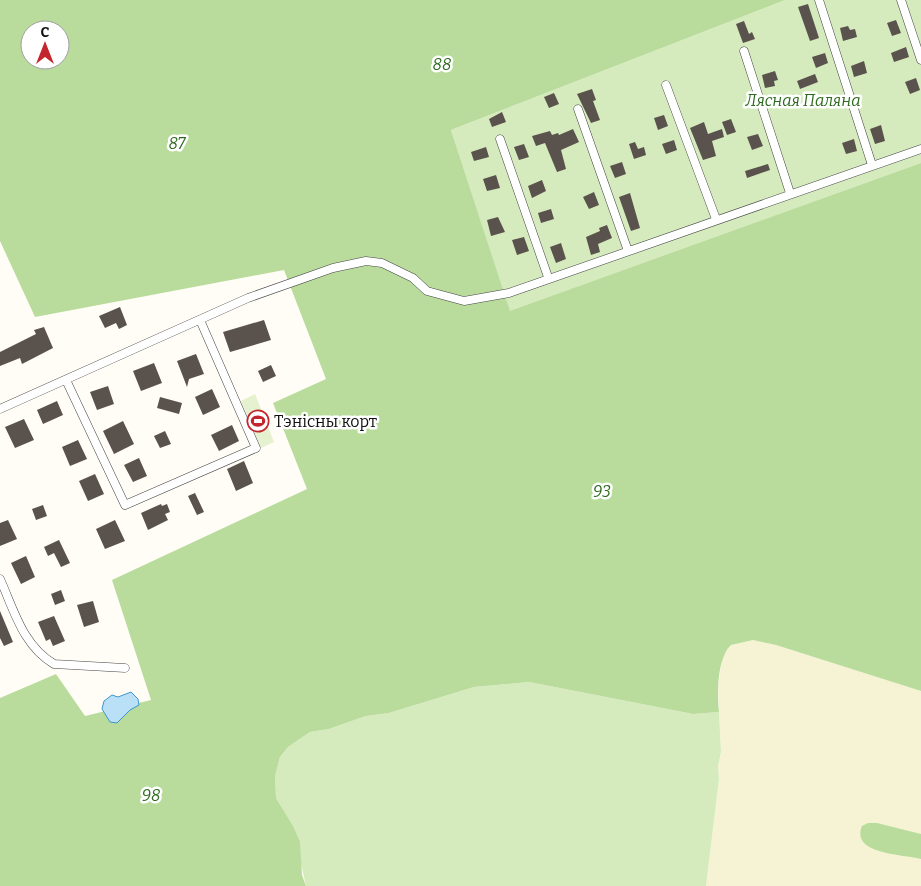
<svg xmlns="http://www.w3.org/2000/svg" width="921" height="886" font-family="Bitter,serif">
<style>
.farmland{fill:#f6f3d4}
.green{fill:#d5ebbd}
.forest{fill:#b9dc9c;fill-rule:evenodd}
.pitch{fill:#e6f2cf}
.water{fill:#b9e0f7;stroke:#3f96cf}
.building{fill:#5a524d}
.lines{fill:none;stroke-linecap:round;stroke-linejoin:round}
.minor-casing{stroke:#444;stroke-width:9}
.minor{stroke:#fff;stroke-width:8}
.labels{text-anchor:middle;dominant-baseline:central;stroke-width:5;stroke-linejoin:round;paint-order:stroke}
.park-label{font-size:16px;font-style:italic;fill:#2f6b1f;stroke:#fff}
.poi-label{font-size:16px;fill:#111;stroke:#fff;text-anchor:start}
</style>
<rect width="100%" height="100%" fill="#fffdf5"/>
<path class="farmland" d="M753,640L776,645L921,691V886H706L719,779L718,766L721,752L718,688L722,657L731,645Z"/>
<path class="green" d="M785,0H921V163L510,312L451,130Z
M529,682L693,714L719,712L721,752L718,766L719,779L706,886H306L292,824L276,798L275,776L280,757L288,747L310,732L329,729L366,716L389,713L474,687Z"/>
<path class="forest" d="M0,0H785L451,130L510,311L921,163V691L776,645L753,640L731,645C717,658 717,694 719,712L693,714L529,682L474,687L389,713L366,716L329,729L310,732L288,747L280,757L275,776L276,798L292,824L300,842L302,875L306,886H0V698L56,674L85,716L151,700L112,580L307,489L273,403L326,379L284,270L35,317L0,241ZM30,30H60V60H30Z
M868,823H877L921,834V859C904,854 850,855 862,826Z"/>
<path class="pitch" d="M255,394L274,442L261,448L241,401Z"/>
<path class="water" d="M131,692L138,699L139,705L130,710L117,723L110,722L102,709L104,701L112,695L118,697Z"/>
<path class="building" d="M808,4L819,38L810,41L798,7Z
M896,20L901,33L892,36L887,23Z
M744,21L749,34L752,32L755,39L743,43L736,24Z
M848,26L850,30L855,29L857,37L843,41L840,28Z
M906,47L909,57L894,62L891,53Z
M825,53L828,63L816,68L812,57Z
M864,61L867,73L854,77L851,66Z
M775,71L778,80L774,81L775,86L765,88L762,75Z
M815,74L818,82L800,89L797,81Z
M916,78L920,90L910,94L905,82Z
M592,89L596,100L593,101L600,120L591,123L577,94Z
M554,93L559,104L549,108L544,97Z
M502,112L506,122L492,127L489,119Z
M664,115L668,126L658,130L654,118Z
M731,119L736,132L727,135L722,122Z
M704,122L708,134L722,129L724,137L712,141L716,156L703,160L690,128Z
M881,125L885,141L875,144L870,129Z
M573,129L579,142L561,150L566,169L557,172L545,143L536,146L532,136L550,131L552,135L558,133L559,135Z
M758,134L763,146L752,150L747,137Z
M854,139L857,151L846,154L842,143Z
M674,140L677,150L666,154L662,144Z
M635,142L638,149L644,147L646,155L634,159L629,144Z
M524,144L529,157L519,160L514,147Z
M486,147L489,157L474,161L471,152Z
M622,162L626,174L615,178L610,166Z
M768,164L770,170L747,178L745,171Z
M496,175L500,188L487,191L483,179Z
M542,180L546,191L532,198L528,186Z
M594,192L599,205L589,209L583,197Z
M630,193L640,228L631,231L619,197Z
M551,209L554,219L541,223L538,213Z
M498,217L505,232L491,236L487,220Z
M607,225L612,238L598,244L600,252L591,255L586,237L600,231L599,228Z
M524,237L529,251L517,255L512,240Z
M561,243L566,259L556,263L550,247Z
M120,307L127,325L119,329L116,323L105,328L99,316Z
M264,320L271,340L230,352L223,332Z
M44,327L53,348L22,364L20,358L0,366V352L36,334L34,330Z
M196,354L204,374L189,379L187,387L177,361Z
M154,363L162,383L141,391L133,371Z
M271,365L276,376L263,382L258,371Z
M108,386L114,404L97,410L90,392Z
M212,389L220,407L203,415L195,397Z
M160,397L182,403L179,414L157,408Z
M57,401L63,415L43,424L37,410Z
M24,419L34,440L15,448L5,427Z
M123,421L134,444L114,454L103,431Z
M232,425L239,441L219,451L211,435Z
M165,431L171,444L160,448L154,436Z
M78,440L87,459L70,466L62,447Z
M139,458L147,476L133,482L124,465Z
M244,461L253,483L236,491L227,469Z
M95,474L104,494L88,501L79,481Z
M195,493L204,512L197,515L188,496Z
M161,504L162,506L167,504L170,512L165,514L168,520L148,530L141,513Z
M43,505L47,516L36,520L32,509Z
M8,520L17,539L0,546V523Z
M115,520L125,541L105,549L96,529Z
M59,540L70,563L61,567L54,553L48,556L44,547Z
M26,556L35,577L21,584L11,563Z
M61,590L65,601L55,605L51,594Z
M93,601L99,622L84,627L77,605Z
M0,611L13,642L4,646L0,638Z
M54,616L65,641L53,646L50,639L46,641L38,622Z"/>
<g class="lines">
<g class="minor-casing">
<path id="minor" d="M819,0L872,165
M901,0L921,60
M744,51L790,193
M666,85L716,219
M578,109L628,251
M500,139L548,277
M66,380L125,505L256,448L200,320
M0,409L248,298L333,268L366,261L382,263L413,278L427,291L464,301L509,293L921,149
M0,579C14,610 23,646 54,664L125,668"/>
</g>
<use href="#minor" class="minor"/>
</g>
<defs>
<g id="stadium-ring" transform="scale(1.125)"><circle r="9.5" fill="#fff" stroke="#c4262e" stroke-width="1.5"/><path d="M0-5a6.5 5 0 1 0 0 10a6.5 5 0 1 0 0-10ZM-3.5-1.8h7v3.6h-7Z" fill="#c4262e"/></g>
</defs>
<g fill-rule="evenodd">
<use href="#stadium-ring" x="258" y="421"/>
</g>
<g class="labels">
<g class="park-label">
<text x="442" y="64">88</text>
<text x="803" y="100">Лясная Паляна</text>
<text x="177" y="143">87</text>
<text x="602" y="491">93</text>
<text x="151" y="795">98</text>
</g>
<g class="poi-label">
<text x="274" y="421">Тэнісны корт</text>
</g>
</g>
<g transform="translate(45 45)"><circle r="24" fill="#ffffff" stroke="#a0a0a0"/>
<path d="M0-4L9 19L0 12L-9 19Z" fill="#c4262e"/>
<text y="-8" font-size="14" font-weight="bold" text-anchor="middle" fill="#111111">С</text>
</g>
</svg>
